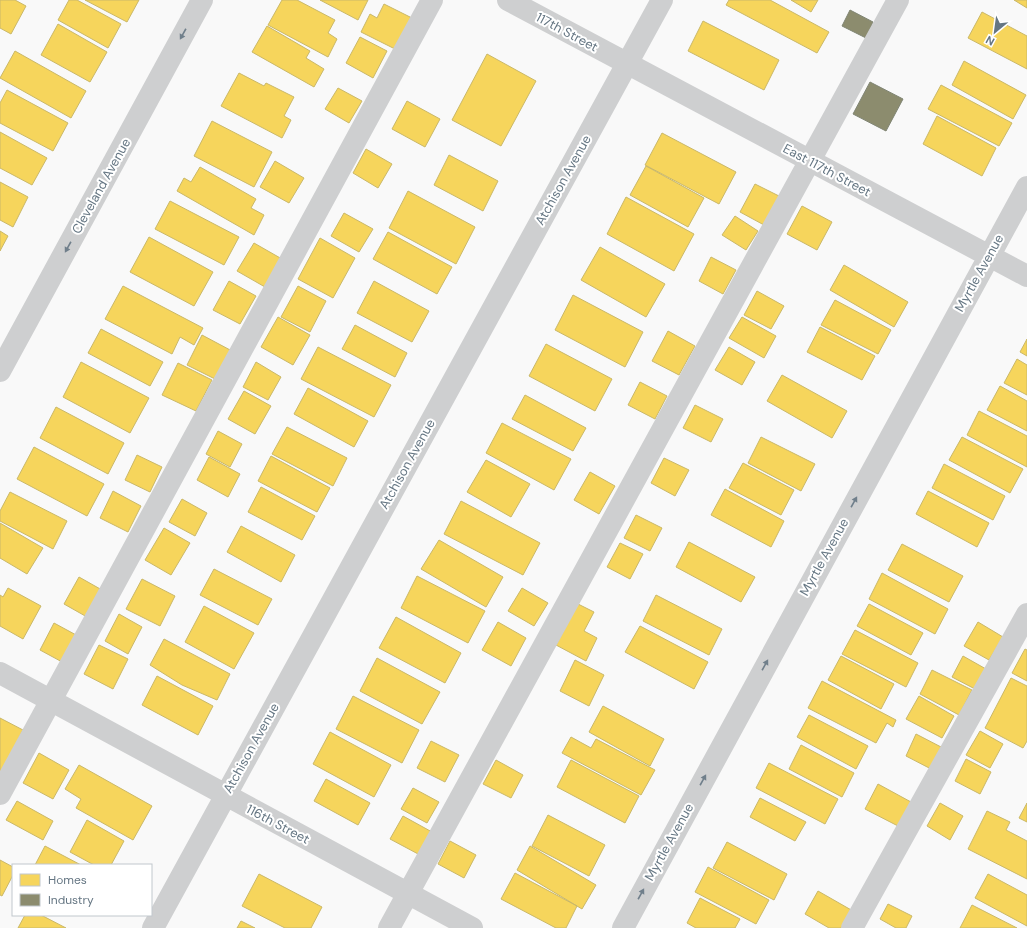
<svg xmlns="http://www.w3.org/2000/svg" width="1027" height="928" font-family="'DM Sans',sans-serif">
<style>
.homes{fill:#f6d55c;stroke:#cab868}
.industry{fill:#8c8c6e;stroke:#808574}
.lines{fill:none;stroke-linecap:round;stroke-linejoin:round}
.minor{stroke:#cecfd0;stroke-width:22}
.oneway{fill:#707f8b}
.labels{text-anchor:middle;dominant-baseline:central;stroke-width:4;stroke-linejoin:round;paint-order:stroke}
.street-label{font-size:13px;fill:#657683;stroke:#fff}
</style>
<rect width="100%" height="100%" fill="#f9f9f9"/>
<path class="homes" d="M0,0H15L26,6L11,34L0,28Z
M69,0H77L121,24L108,48L58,20Z
M85,0H139L127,22Z
M282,0H297L335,20L328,33L337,39L328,57L268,25Z
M320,0H368L358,20Z
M729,0H770L829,32L817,53L726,5Z
M791,0H818L811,12Z
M1014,0H1027V8Z
M384,4L414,19L397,50L361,32L370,14L377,18Z
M982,12L1027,36V69L968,38Z
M703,21L779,60L764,90L688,51Z
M58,24L107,52L90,82L41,55Z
M267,26L310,51L306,58L324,69L314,87L252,52Z
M360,37L387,51L373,78L346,63Z
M15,51L86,91L71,118L0,78Z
M487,54L536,81L501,146L452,120Z
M964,61L1026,95L1013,119L952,85Z
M239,73L264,86L266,83L294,97L284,116L291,120L282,138L221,106Z
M941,85L1012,123L999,146L928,109Z
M338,88L362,101L349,123L325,109Z
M7,90L68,123L53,151L0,123V103Z
M407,101L440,119L425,147L392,129Z
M937,116L996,148L982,176L923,144Z
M212,121L272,152L254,187L194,156Z
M0,132L47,158L32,185L0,168Z
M662,133L736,172L719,204L645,165Z
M366,149L392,164L378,188L353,173Z
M449,155L498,181L483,211L434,185Z
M275,161L304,178L289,203L260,187Z
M646,166L704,198L688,227L630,195Z
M200,167L256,199L251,208L264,215L254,235L177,191L184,178L191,182Z
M0,182L28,197L13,227L0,220Z
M755,184L779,196L764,225L740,212Z
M408,191L475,227L456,264L389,228Z
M626,197L694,234L674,271L607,234Z
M170,201L239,237L224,265L155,229Z
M802,206L832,222L817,250L787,234Z
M344,213L373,229L359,252L331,236Z
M735,216L758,231L746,250L722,235Z
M0,231L8,236L0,251Z
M388,232L452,267L437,294L373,259Z
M149,237L213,272L194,306L130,272Z
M320,238L355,258L333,298L298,279Z
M254,243L282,259L265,287L237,271Z
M600,247L665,284L646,317L581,280Z
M711,257L736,270L723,294L699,281Z
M844,265L908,302L894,327L830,290Z
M229,281L256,296L240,324L213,310Z
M374,281L429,311L412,342L357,313Z
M123,286L203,328L194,345L180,337L172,354L105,319Z
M298,286L326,301L310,332L281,317Z
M757,291L784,306L771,329L744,315Z
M573,295L643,332L625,367L555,330Z
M835,300L891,330L878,354L821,325Z
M278,317L310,335L293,365L261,347Z
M742,317L776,336L764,358L729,338Z
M355,325L407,353L395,377L342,349Z
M820,327L875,356L862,380L807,352Z
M101,329L163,362L150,386L88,353Z
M668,331L695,346L679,375L652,361Z
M202,335L232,351L217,380L187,365Z
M1027,339V356L1020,352Z
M546,344L612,379L595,411L529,376Z
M318,347L391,385L374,417L301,379Z
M729,347L755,362L742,385L715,370Z
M1017,359L1027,365V395L1004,383Z
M81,362L149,398L130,433L63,397Z
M256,362L281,377L268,400L243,387Z
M178,363L212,380L196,411L162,395Z
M782,375L847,411L832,438L767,401Z
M640,382L667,396L655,419L628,405Z
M1000,386L1027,401V431L987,410Z
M308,388L368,421L354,447L294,414Z
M244,391L271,406L255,434L228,419Z
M525,395L586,428L573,451L512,419Z
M695,405L723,419L711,442L683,428Z
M56,407L124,443L108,474L40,438Z
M979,411L1027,436V467L967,435Z
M502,423L571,459L554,490L486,453Z
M287,427L347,458L333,486L272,454Z
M218,431L242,444L230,467L206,454Z
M761,437L815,464L801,491L748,463Z
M962,437L1023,469L1010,493L949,460Z
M34,447L104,484L87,516L17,479Z
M137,455L162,467L150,492L125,480Z
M271,456L330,488L317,512L258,481Z
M209,457L240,474L228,497L197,480Z
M664,458L689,470L675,496L651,483Z
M486,460L530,484L511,517L467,492Z
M743,463L794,490L781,515L729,488Z
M944,464L1005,496L993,520L932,488Z
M590,472L615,486L599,514L574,500Z
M261,487L315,516L302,540L248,512Z
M725,489L784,521L771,547L711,515Z
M113,491L141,506L128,532L100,518Z
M928,491L989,523L977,547L916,514Z
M10,492L67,521L53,549L0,521V511Z
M182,499L207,513L195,536L169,522Z
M461,501L540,543L523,575L444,534Z
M636,515L662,528L650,551L624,538Z
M0,523L43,548L27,574L0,558Z
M241,526L295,555L281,582L227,552Z
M164,528L190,543L171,575L145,560Z
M439,540L503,577L486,607L421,569Z
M689,542L755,577L741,602L676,567Z
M620,543L643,554L630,579L607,567Z
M902,544L963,576L949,602L888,570Z
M214,569L272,599L258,625L200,595Z
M882,573L948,609L935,634L869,599Z
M417,576L485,611L468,643L401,608Z
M79,577L102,590L87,617L64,604Z
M142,579L175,596L160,626L126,609Z
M8,588L41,606L23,639L0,626V595L3,597Z
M522,588L548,603L534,626L508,611Z
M656,595L722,629L709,655L643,621Z
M578,604L594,612L584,631L597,638L586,661L556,645Z
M869,604L923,633L911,655L857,626Z
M204,606L254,633L234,669L185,642Z
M119,614L142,627L128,654L105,641Z
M396,617L461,653L445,683L379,648Z
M498,622L526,638L511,666L482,650Z
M978,622L1003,637L989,660L964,646Z
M54,623L78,636L64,663L40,650Z
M640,626L708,662L694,689L625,652Z
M855,630L918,663L906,687L842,654Z
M164,639L230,674L217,700L182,685L150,665Z
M99,645L128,659L113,689L84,674Z
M1025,649L1027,650V681L1012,673Z
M841,656L894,684L881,709L828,680Z
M963,656L986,669L975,689L952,677Z
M377,658L440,692L422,724L360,691Z
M575,660L604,675L589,706L560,691Z
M932,670L972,690L959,715L920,694Z
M157,676L213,706L198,735L142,705Z
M1011,678L1027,686V741L1023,748L985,728Z
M822,681L896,720L893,727L887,723L876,743L808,708Z
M353,696L419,730L402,763L336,729Z
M919,696L954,716L942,738L906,719Z
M603,706L664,739L650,766L589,732Z
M809,715L868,746L856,769L797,737Z
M0,718L23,730L0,774Z
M980,731L1003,744L990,768L966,755Z
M330,732L391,765L374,797L313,764Z
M916,734L943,748L933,770L906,756Z
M571,737L591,748L596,739L655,770L641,795L562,753Z
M431,741L459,755L445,782L417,768Z
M801,745L854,773L842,797L789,769Z
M39,753L69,770L53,799L23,783Z
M966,759L991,772L980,794L955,781Z
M496,760L523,775L511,798L483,784Z
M571,760L639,796L625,823L557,787Z
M769,763L838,799L825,824L756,788Z
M79,765L152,806L133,840L76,808L81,799L65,789Z
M326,779L370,803L358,825L314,801Z
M878,784L911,802L898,826L865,809Z
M413,788L439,802L427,823L401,809Z
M760,798L806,822L795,841L750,817Z
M17,801L53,821L43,840L6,820Z
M940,803L963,816L950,840L927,826Z
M1027,803V822L1019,818Z
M987,811L1010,822L1006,830L1027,841V879L968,849Z
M548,815L605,845L589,876L532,846Z
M403,816L432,832L420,855L390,839Z
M87,820L124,841L111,865H94L70,852Z
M450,841L476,855L464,878L438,864Z
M727,842L787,874L774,900L713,868Z
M45,846L81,865H35Z
M530,846L596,885L582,909L517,870Z
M0,860L13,867V875L2,896L0,895Z
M708,867L769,900L756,924L695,892Z
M515,873L577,906L566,928H556L501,899Z
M259,874L322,907L311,928H285L242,906Z
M988,874L1027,895V926L975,898Z
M818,891L853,911L843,928H829L805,914Z
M700,898L740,919L735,928H696L687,923Z
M888,904L912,916L906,928H896L880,919Z
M972,905L1017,928H960Z
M25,915H41L66,928H18Z
M241,921L255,928H237Z"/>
<path class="industry" d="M850,10L873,22L866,38L842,26Z
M870,82L903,99L886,131L853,114Z"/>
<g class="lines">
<path class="minor" d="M508,0L1027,276
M0,371L202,0
M0,673L472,928
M0,794L432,0
M153,928L662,0
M389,928L898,0
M623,928L1027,187
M852,928L1027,614"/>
</g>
<defs><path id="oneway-solid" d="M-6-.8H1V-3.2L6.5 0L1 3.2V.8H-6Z"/></defs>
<g class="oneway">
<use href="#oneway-solid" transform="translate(183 34) rotate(119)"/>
<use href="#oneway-solid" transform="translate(68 247) rotate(119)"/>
<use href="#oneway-solid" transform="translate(854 502) rotate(-61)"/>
<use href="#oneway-solid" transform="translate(765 665) rotate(-61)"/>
<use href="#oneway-solid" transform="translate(703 780) rotate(-61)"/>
<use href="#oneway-solid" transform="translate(641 894) rotate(-61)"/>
</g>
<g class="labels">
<g class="street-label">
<text transform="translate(567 32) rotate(28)">117th Street</text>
<text transform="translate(827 170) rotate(28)">East 117th Street</text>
<text transform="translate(563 180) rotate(-61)">Atchison Avenue</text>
<text transform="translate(101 186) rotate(-61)">Cleveland Avenue</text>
<text transform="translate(979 273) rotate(-61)">Myrtle Avenue</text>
<text transform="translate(407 464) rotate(-61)">Atchison Avenue</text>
<text transform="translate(824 557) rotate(-61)">Myrtle Avenue</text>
<text transform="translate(251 748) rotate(-61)">Atchison Avenue</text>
<text transform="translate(278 824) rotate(28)">116th Street</text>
<text transform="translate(669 842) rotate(-61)">Myrtle Avenue</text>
</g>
</g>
<rect x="12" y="864" width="140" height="52" fill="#ffffff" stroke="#c1c8cd"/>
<rect x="20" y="874" width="20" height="12" fill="#f6d55c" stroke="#c1c8cd"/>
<text x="48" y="884" font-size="12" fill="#657683">Homes</text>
<rect x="20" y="894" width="20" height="12" fill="#8c8c6e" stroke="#c1c8cd"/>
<text x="48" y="904" font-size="12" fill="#657683">Industry</text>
<g transform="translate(995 32) rotate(209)" stroke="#ffffff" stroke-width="3" paint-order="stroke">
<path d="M0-3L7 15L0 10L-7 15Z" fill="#657683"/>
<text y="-6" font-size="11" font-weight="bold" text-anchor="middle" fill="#657683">N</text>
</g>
</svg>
